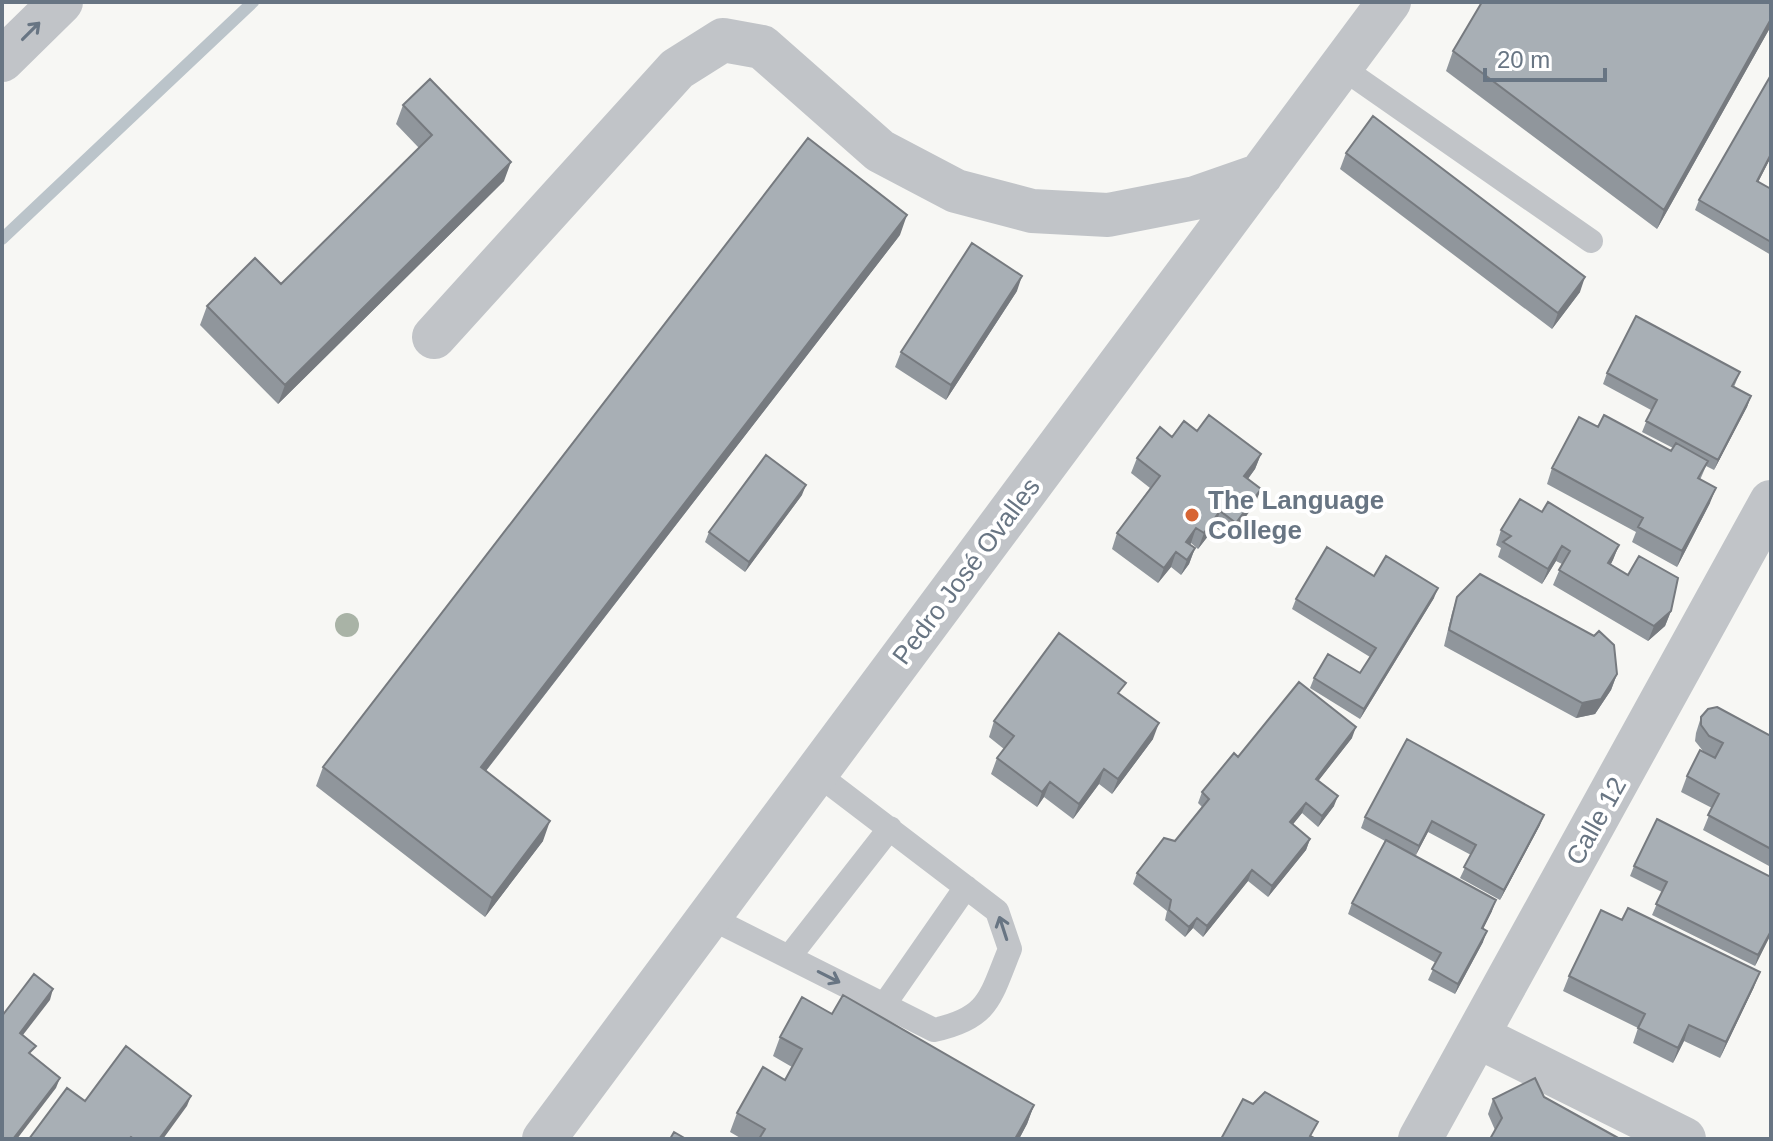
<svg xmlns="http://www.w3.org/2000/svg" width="1773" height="1141" font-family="Arial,sans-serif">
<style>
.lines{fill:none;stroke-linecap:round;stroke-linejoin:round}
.stream{stroke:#bbc4ca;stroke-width:12}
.lane{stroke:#c1c4c8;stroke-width:24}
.street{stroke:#c1c4c8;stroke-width:44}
.tree{fill:#a9b3a6}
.wall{fill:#90969c}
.shaded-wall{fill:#767a7f}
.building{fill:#a8afb5;stroke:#767a7f;stroke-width:2}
.oneway{stroke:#687583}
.poi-dot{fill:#d76534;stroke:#fff;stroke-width:3}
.labels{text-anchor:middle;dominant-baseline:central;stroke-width:8;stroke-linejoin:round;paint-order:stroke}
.poi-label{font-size:26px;font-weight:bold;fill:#687583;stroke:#fff;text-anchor:start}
.street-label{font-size:26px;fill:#687583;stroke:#fff}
</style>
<rect width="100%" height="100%" fill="#f7f7f4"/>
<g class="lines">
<path class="stream" d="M2,239L253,2"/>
<path class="lane" d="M1341,67L1591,241
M709,917L934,1030C990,1018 990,997 1010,949L997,911L816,773
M789,957L890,828
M884,1005L966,887"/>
<path class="street" d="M2,60L61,2
M434,337L677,69L723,40L762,47L880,151L956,191L1032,211L1108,215L1195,198L1261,175
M1477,1036L1684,1139
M544,1139L1389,2
M1420,1139L1771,502"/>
</g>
<circle class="tree" cx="347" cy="625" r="12"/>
<path class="wall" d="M1771,2V26L1657,229L1446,71L1453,51Z
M1771,75V157L1758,182L1771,189V255L1695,210L1699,200Z
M403,105L504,181L278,404L200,325L207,306L281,284L419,148L396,124Z
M1346,153L1580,292L1552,329L1340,169Z
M900,235L486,771L543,841L485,917L316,786L323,767Z
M1017,291L946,400L895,367L901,352Z
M1740,372L1734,387L1751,396L1747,407L1714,470L1706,466L1700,480L1710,503L1677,567L1632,542L1636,532L1547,484L1552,468L1598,427L1671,451L1673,448L1642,432L1651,410L1603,384L1607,373Z
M1197,431L1261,454L1255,469L1248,479L1255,504L1230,538L1215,527L1198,549L1191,543L1190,545L1195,548L1189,564L1181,575L1171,567L1158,583L1112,549L1117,533L1150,488L1131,473L1137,458L1172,437Z
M802,495L745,572L705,542L709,532Z
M1542,512L1619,545L1611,564L1671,611L1665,626L1648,641L1553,585L1562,564L1556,561L1542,584L1498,557L1501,548L1496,545L1501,530Z
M1374,576L1434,598L1360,719L1310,688L1314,678L1360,673L1370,657L1292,609L1296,599Z
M1457,597L1617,674L1611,690L1595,714L1576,718L1444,646L1452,613Z
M1121,695L1153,739L1112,794L1099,784L1073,819L1044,797L1037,807L991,774L997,758L1004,749L989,737L994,721Z
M1701,717L1771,736V861L1769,866L1703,830L1712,808L1681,792L1687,776L1715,758L1703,751L1695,741L1696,733Z
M1352,738L1318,781L1334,806L1318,827L1302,813L1293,824L1310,839L1306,850L1268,897L1248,881L1203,937L1193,928L1185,937L1165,920L1167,911L1133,884L1137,873L1175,841L1202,807L1198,803L1202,792L1238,757Z
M1365,817L1540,825L1500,900L1460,878L1471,855L1428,832L1415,856L1492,911L1483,929V942L1455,994L1428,980L1436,963L1348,914L1352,903L1385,841L1361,828Z
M1634,866L1771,877V934L1755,966L1652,915L1662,892L1630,876Z
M1569,976L1754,987L1720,1058L1684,1041L1673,1063L1633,1043L1638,1028L1563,991Z
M832,1014L1034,1105L1027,1124L1019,1139H742L730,1132L737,1113L785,1080L792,1067L773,1056L780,1037Z
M1544,1097L1495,1130L1488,1114L1493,1099Z"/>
<path class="shaded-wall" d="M1771,19V26L1657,229L1664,210Z
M1771,154V157L1753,192L1757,181Z
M511,162L504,181L278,404L285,385Z
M907,215L900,235L474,786L481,767Z
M1022,276L1017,291L946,400L951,385Z
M1585,277L1580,292L1552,329L1558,313Z
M1751,396L1747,407L1714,470L1718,460Z
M1261,454L1255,469L1238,492L1244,476Z
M806,485L802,495L745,572L749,562Z
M1716,488L1710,503L1677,567L1682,551Z
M1261,489L1255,504L1230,538L1236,523Z
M1220,511L1215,527L1198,549L1204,533Z
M1196,528L1191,543L1180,557L1186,542Z
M1619,545L1613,560L1603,578L1608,563Z
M1562,546L1556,561L1542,584L1548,569Z
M1195,548L1189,564L1181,575L1187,560Z
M1176,552L1171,567L1158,583L1164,568Z
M1438,588L1434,598L1360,719L1364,709Z
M1671,611L1665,626L1648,641L1654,626Z
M1617,674L1611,690L1595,714L1576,718L1582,703Z
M1159,723L1153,739L1112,794L1118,779Z
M1356,727L1352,738L1312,789L1316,779Z
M1104,769L1099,784L1073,819L1079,804Z
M1050,782L1044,797L1037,807L1042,792Z
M1338,796L1334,806L1318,827L1322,816Z
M1306,803L1302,813L1286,833L1290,822Z
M1544,815L1540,825L1500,900L1504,890Z
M550,821L543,841L485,917L492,898Z
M1432,821L1428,832L1415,857L1419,846Z
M1310,839L1306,850L1268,897L1272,886Z
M1252,870L1248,881L1203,937L1207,926Z
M1496,900L1492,911L1478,939L1482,928Z
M1197,918L1193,928L1185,937L1189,927Z
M1487,931L1483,942L1455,994L1458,984Z
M1771,931V934L1755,966L1758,955Z
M1760,972L1754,987L1720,1058L1726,1042Z
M53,989L50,1000L16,1044L20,1033Z
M1689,1025L1684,1041L1673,1063L1678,1048Z
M60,1078L56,1088L17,1139H13Z
M191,1096L187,1106L163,1139H159Z
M1034,1105L1027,1124L1019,1139H1015Z"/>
<path class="building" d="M1482,2H1771V19L1664,210L1453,51Z
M1771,75V154L1757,181L1771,189V242L1699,200Z
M430,79L511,162L285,385L207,306L255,258L281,284L432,135L403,105Z
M1373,116L1585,277L1558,313L1346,153Z
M808,138L907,215L481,767L550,821L492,898L323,767Z
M972,243L1022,276L951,385L901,352Z
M1636,316L1740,372L1732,386L1751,396L1718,460L1646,421L1657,400L1607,373Z
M1209,415L1261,454L1244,476L1261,489L1236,523L1220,511L1204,533L1196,528L1186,542L1195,548L1187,560L1176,552L1164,568L1117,533L1160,476L1137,458L1160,427L1172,437L1184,421L1197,431Z
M1604,415L1671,451L1676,443L1708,461L1698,478L1716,488L1682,551L1638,527L1643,518L1552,468L1579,417L1598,427Z
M766,455L806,485L749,562L709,532Z
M1520,499L1542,512L1548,502L1619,545L1608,563L1628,575L1639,556L1678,578L1671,611L1654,626L1559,570L1570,551L1562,546L1548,569L1503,542L1511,536L1501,530Z
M1327,547L1374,576L1386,556L1438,588L1364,709L1314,678L1328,654L1360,673L1376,648L1296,599Z
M1480,574L1594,636L1599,631L1614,645L1617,674L1601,699L1582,703L1449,630L1457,597Z
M1059,633L1126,683L1118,693L1159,723L1118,779L1104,769L1079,804L1050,782L1042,792L997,758L1014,736L994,721Z
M1299,682L1356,727L1316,779L1338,796L1322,816L1306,803L1290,822L1310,839L1272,886L1252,870L1207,926L1197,918L1189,927L1169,910L1171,900L1137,873L1164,838L1175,841L1209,799L1202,792L1234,753L1238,757Z
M1717,707L1771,736V849L1708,815L1719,794L1687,776L1700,750L1715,758L1723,743L1709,736L1701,725V717L1708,709Z
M1407,739L1544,815L1504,890L1464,867L1476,845L1432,821L1419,846L1365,817Z
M1657,819L1771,877V931L1758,955L1656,904L1667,882L1634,866Z
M1386,840L1496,900L1482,928L1487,931L1458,984L1432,969L1441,953L1352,903Z
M1628,908L1760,972L1726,1042L1689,1025L1678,1048L1638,1028L1645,1014L1569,976L1601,910L1622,920Z
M34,974L53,989L20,1033L36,1046L29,1053L60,1078L13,1139H2V1016Z
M843,995L1034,1105L1015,1139H759L765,1129L737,1113L763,1067L785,1080L802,1049L780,1037L802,997L832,1014Z
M126,1046L191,1096L159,1139H134L131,1137L129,1139H29L67,1088L85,1101Z
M1535,1078L1544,1097L1620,1139H1490L1502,1118L1493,1099Z
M1265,1092L1318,1122L1310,1136L1316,1139H1221L1243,1099L1253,1104Z
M674,1132L686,1139H670Z"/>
<defs><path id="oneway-shaft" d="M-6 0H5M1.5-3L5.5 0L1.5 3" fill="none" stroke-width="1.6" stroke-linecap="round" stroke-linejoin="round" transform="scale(2)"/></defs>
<g class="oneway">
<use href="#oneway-shaft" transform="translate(31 31) rotate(-45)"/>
<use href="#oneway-shaft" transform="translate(1003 928) rotate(-108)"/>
<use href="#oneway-shaft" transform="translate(829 977) rotate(27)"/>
</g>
<circle class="poi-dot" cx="1192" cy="515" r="8"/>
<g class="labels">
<g class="poi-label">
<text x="1208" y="500">The Language<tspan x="1208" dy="30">College</tspan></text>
</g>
<g class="street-label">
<text transform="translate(966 571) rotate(-53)">Pedro José Ovalles</text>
<text transform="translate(1596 821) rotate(-61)">Calle 12</text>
</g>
</g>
<rect width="1773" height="1141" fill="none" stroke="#687583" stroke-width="8"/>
<path d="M1485 68v12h120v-12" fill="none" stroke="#687583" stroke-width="4"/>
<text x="1497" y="68" font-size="24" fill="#687583" stroke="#ffffff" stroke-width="6" paint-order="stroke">20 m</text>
</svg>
